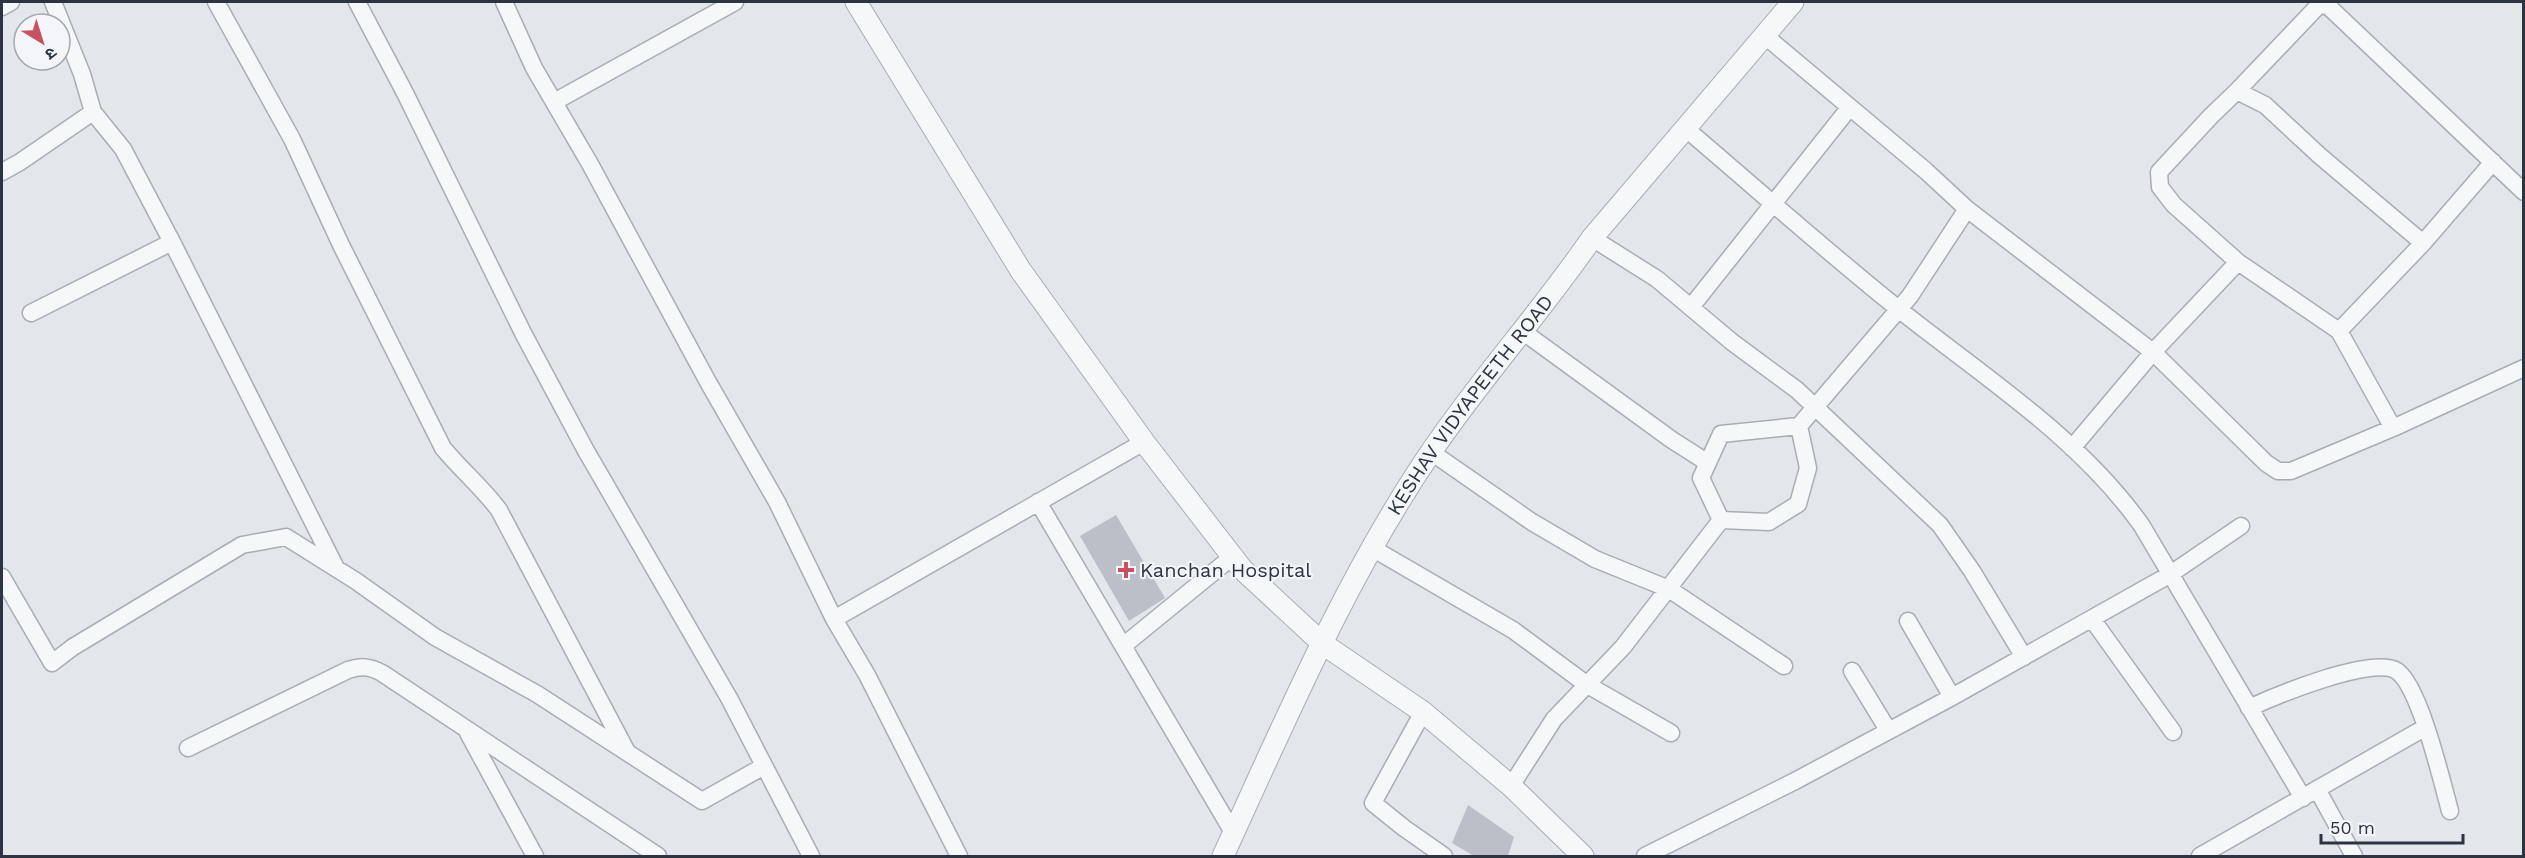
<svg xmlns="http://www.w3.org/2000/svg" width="2525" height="858" font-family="'Work Sans','Noto Sans Devanagari',sans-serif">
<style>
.building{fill:#bbbfc7}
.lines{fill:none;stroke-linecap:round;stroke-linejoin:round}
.minor-casing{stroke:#a8adb5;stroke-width:19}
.tertiary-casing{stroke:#a8adb5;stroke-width:23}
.minor{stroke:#f6f7f9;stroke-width:16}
.tertiary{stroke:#f6f7f9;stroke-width:21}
.poi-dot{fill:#c75161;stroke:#f3f5f8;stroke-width:2}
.labels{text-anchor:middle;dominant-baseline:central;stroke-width:4.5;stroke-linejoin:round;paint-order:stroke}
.street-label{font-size:20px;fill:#2c3442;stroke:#f3f5f8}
.poi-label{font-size:20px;fill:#2c3442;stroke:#f3f5f8;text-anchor:start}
</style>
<rect width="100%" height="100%" fill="#e3e6eb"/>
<path class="building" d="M1116,515L1165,598L1129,621L1080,536Z
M1468,805L1514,837L1508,856H1474L1452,843Z"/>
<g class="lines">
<g class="minor-casing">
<path id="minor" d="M216,2L292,139L341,245L443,448C461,470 482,487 499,510L626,750
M357,2L405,93L523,333L585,449L729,698L811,856
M504,2L534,68L590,164L708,382L777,502L834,619L867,675L959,856
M2,7L11,2
M1764,35L1926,171L1967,209
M2237,91L2319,5L2328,6L2524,192
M554,102L735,2
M93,112L123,149L172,242L336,568
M1685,128C1757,189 1827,252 1901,311C1984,377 2080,438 2142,526L2303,798
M2,172L20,162L93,112L82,74L53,2
M1592,238L1657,279L1732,342L1797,390L1940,525L1972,571L2024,657
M2238,262L2174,205L2160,187L2159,172L2211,116L2237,91L2265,105L2320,156L2423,243
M1691,307L1850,107
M31,313L172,242
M1522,331L1672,440L1708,463
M2339,331L2393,428
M2072,448L2153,352L2266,463L2278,471H2291L2393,428L2524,368
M1431,452L1532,522L1595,559L1669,589L1784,666
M1038,502L1234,834
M1721,520L1769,522L1798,504L1808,468L1799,426
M1372,548L1513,630L1586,684L1671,733
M2,577L52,663L73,647L242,545L286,537L356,581L435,637L537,694L702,801L764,766
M834,619L1144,442
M2092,619L2173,732
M1908,621L1952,697
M1123,646L1232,557
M1852,671L1888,730
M2249,708C2275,696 2373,655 2397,671C2420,687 2442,782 2450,811
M1423,712L1373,803L1404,828L1444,856
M468,733L535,856
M188,748L348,670C361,666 369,666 382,673L658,856
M1511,786L1554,719L1623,647L1721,520L1701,478L1721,434L1799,426L1910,296L1967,209L2153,352L2238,262L2339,331L2423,243L2493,162
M2317,789L2354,856
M1645,856L1795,781L1952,697L2169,575L2241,526
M2200,856L2426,727"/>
</g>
<g class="tertiary-casing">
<g id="tertiary">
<path d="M856,2L1021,271L1144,442L1242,569L1323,644L1423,712L1511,786L1583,856"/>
<path id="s1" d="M1223,856C1286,719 1346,577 1431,452C1481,378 1542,311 1592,238L1793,2"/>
</g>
</g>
<use href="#minor" class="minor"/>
<use href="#tertiary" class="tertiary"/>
</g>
<path class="poi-dot" d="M1123 561h6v6h6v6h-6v6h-6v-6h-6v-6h6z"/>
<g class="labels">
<g class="street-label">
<text stroke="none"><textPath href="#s1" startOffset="516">KESHAV VIDYAPEETH ROAD</textPath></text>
</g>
<g class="poi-label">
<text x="1140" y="570">Kanchan Hospital</text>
</g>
</g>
<rect width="2525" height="858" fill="none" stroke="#2c3442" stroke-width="6"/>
<g transform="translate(42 42) rotate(142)"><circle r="28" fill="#f3f5f8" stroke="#a3a8af" stroke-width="1.5"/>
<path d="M0-4.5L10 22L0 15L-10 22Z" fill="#c75161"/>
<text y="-9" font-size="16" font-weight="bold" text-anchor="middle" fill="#2c3442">उ</text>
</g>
<path d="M2321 834v9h142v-9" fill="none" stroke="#2c3442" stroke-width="3"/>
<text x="2330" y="834" font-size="18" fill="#2c3442" stroke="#f3f5f8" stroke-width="4.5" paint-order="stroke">50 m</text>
</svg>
